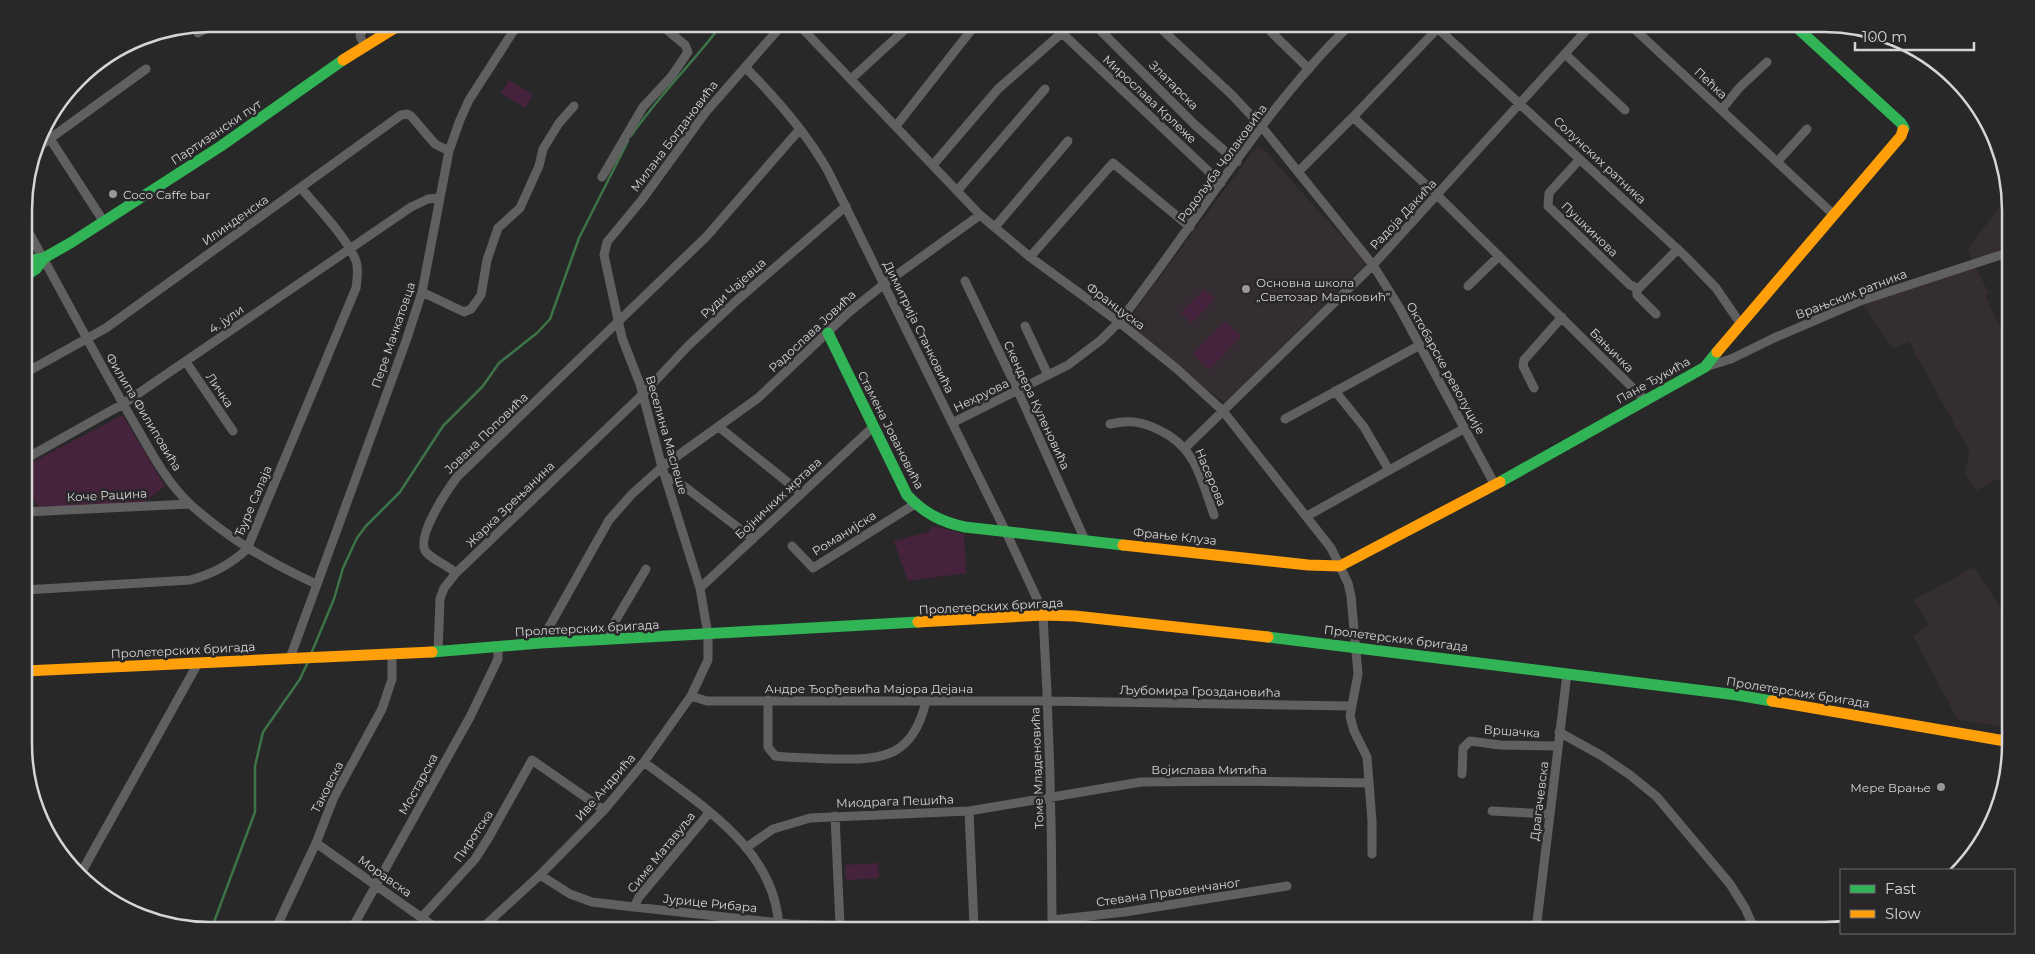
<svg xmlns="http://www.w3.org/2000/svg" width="2035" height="954" font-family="Montserrat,sans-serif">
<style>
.built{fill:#342d32}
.green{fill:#46233c}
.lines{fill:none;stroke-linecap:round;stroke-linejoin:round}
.stream{stroke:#3c7448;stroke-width:2.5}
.street{stroke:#616061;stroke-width:9}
.fast{stroke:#30b455;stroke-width:11}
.slow{stroke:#ff9f0a;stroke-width:11}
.poi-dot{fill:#999899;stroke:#292729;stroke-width:2}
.labels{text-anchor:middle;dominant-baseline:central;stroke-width:5;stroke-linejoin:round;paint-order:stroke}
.street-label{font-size:12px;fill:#d6d5d6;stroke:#292729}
.poi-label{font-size:12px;fill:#d6d5d6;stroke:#292729;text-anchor:start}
.rim{fill:none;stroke:#d6d5d6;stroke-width:2.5}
</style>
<rect width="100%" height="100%" fill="#282828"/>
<path class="built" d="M1258,147L1264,150L1366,263L1225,404L1133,329L1130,322L1132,315L1253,151Z
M2010,194V252L1973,264L1989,293L1985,295L2010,348L2011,484L1997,479L1976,491L1965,474L1969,451L1909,342L1893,349L1860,301L1973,264L1968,248Z
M1974,567L2011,625V728L1958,720L1913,636L1928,624L1914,600Z"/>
<path class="green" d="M509,80L533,95L525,108L501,93Z
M1204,289L1215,299L1191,323L1181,313Z
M1224,321L1241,336L1209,370L1193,354Z
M121,416H123L165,486L146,501L141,503L39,507L25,486V466Z
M933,526L964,534L966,573L908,581L894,541L928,532Z
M878,863L879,878L846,880L845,865Z"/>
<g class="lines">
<path class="stream" d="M631,136C658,96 693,63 722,24
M311,654L334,599L343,568L357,538L366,526L400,492L443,426L483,386L499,363L537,333L550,319L579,238L628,141
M211,930L255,812V766L263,732L300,679L308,662"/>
<path class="street" d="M365,24L360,36L365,47
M798,24L980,215L1030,257L1119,322L1177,369L1223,411L1331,548L1348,583L1351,596L1358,674L1350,716L1354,731L1367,757L1372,821V854
M1094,24L1195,125L1237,162
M1156,24L1232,95L1262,127L1373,265L1399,307L1495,485
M1263,24L1309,69
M1433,24L1685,256L1716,288L1740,323
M1629,24L1833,214
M804,30L812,24
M198,33L214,24
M1062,33L1221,183
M1565,54L1625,110
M745,67C776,98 806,132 828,171L1006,532L1039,603L1043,615C1049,717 1052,818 1052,920L1125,912L1287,886
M851,79L911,24
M1722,109L1740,87L1767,62
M1353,117L1437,195L1645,400
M896,126L976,24
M43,128L104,222
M37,148L146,69
M1580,159L1549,193L1548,206L1630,285L1637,288L1640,287L1678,249
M1778,161L1807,129
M933,165L998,89L1072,24
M1298,172L1353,117L1438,28
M602,177L643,107L671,77L688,52L685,45L660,24
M957,191L1045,89
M24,224C61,289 95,356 133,421C150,450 166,482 191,505C230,540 269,562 316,584
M995,227L1068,141
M1030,257L1113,163L1190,227
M965,281L1018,391L1085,540
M1468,286L1499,256
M1637,288V295L1656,314
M422,292L464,312L471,309L481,295L487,260L498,228L520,208L539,166L543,149L559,123L574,106
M1025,326L1048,375
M186,362L233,431
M1705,367L1731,359L1774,338L1860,301L2010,252
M25,373L106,328L401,115L407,114L411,116L435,144L449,151
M1534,388L1523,366L1524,360L1562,317
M1335,391L1364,427L1389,470
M1285,419L1420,345
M952,423L1068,365L1101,340L1119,322C1196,224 1261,111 1351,24
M1110,424C1129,420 1141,421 1159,430C1196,447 1201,479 1214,515
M719,427L801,493
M1185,448L1373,265L1592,24
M25,459L123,404L411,207L428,199L439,198
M666,478L676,480L753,539
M25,512L190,504
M1307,516L1465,428
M792,546L813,568L915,504
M456,573C448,566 432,559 427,553C413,540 448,489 457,477L707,236L800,129
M700,588L873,427
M25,590L190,580C213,574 230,565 247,549L356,288C357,279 359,270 356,261C348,239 317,207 301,188
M604,640L646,569
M540,643L609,520L632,494L662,467L758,398L848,313L884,284L980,215
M438,652L440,599L444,588L456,573L642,395L688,346L735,302L846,206
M290,658L406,341L422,292L449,151L460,120L469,100L518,24
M691,696L707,701H1048L1351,706
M768,700V747L775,756C794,758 814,758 833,759C884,760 913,757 926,701
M1559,732L1602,756L1630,775L1657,797L1730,884L1745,908L1755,930
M644,762C701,806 777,849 779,930
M1462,774L1463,748L1470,741L1500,745L1558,746
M1492,811L1550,814
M835,816L840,925
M316,843L439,930
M747,847L773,829L810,818L969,811L1141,782L1239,781L1369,783
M80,875L198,663
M540,875L570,894L592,902L634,907L790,924L920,928L974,926L969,811
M634,907L639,897L709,813
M422,917L475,859L489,837L532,760L604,810
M275,930L316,843L334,797L382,709L392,679V654
M351,930L470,717L498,659V647
M480,930L540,875L604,810L644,762L691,696L708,660V635L700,588L662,467L640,384L622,338L604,255L607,242L641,201L705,113L783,24
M1536,930L1567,674"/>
<path class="fast" d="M1793,24L1901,123L1904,128L1903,130
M24,264L29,261L44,258L72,242L221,146L343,60
M24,277L36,269L44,258
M828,333L907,495C924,513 941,522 965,527L1123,545
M1500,482L1705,367L1717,352
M1268,637L1737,695L1772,701
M432,652L540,643L918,622"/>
<path class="slow" d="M343,60L401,24
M1717,352L1901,136L1903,130
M1123,545L1308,565L1340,566L1500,482
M918,622L1043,615L1075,616L1268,637
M25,671L432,652
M1772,701L2011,742"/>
</g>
<g class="poi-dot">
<circle cx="113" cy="194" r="5"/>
<circle cx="1246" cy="289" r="5"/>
<circle cx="1941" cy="787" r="5"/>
</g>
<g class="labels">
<g class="street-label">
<text transform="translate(1711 83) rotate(43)">Пећка</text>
<text transform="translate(1174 85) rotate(45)">Златарска</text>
<text transform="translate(1150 99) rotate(43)">Мирослава Крлеже</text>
<text transform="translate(216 132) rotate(-34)">Партизански пут</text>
<text transform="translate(674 136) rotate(-53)">Милана Богдановића</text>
<text transform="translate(1600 160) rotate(43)">Солунских ратника</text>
<text transform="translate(1222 163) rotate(-54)">Родољуба Чолаковића</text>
<text transform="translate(1403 214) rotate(-47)">Радоја Дакића</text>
<text transform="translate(235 220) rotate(-35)">Илинденска</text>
<text transform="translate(1590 229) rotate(44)">Пушкинова</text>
<text transform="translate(733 288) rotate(-42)">Руди Чајевца</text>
<text transform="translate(1851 294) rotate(-21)">Врањских ратника</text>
<text transform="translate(1116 306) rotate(37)">Француска</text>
<text transform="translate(226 319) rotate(-35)">4. јули</text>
<text transform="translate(919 327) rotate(64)">Димитрија Станковића</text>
<text transform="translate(812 331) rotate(-43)">Радослава Јовића</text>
<text transform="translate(393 335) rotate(-71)">Пере Мачкатовца</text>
<text transform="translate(1612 350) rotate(45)">Бањичка</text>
<text transform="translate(1446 368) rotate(61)">Октобарске револуције</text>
<text transform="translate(1653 380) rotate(-29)">Пане Ђукића</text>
<text transform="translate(220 390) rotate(56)">Личка</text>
<text transform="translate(981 395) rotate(-26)">Нехруова</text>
<text transform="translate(1037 405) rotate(65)">Скендера Куленовића</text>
<text transform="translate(144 412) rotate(59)">Филипа Филиповића</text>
<text transform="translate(891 430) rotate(63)">Стамена Јовановића</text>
<text transform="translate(486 433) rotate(-44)">Јована Поповића</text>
<text transform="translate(667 435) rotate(74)">Веселина Маслеше</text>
<text transform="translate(1211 477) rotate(67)">Насерова</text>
<text transform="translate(107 495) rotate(-3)">Коче Рацина</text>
<text transform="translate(778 498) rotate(-43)">Бојничких жртава</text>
<text transform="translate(253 501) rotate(-67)">Ђуре Салаја</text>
<text transform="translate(510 504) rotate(-44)">Жарка Зрењанина</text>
<text transform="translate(844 533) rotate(-32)">Романијска</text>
<text transform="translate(1175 536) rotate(6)">Фрање Клуза</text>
<text transform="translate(991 606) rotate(-3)">Пролетерских бригада</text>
<text transform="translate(587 628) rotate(-3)">Пролетерских бригада</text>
<text transform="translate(1396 638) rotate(7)">Пролетерских бригада</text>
<text transform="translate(183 650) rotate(-3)">Пролетерских бригада</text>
<text x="869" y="688">Андре Ђорђевића Мајора Дејана</text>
<text transform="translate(1200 691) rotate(1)">Љубомира Гроздановића</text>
<text transform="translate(1798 692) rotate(9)">Пролетерских бригада</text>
<text transform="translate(1512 731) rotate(4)">Вршачка</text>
<text transform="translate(1037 768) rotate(-92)">Томе Младеновића</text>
<text x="1209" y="769">Војислава Митића</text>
<text transform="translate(418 784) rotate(-61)">Мостарска</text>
<text transform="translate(327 787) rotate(-63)">Таковска</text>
<text transform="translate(605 787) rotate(-49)">Иве Андрића</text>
<text transform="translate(895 801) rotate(-2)">Миодрага Пешића</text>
<text transform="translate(1539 801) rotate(-83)">Драгачевска</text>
<text transform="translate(473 836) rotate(-56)">Пиротска</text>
<text transform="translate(661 852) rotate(-51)">Симе Матавуља</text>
<text transform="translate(385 876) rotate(35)">Моравска</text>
<text transform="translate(1168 892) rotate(-8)">Стевана Првовенчаног</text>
<text transform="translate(710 903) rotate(6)">Јурице Рибара</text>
</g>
<g class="poi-label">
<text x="123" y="194">Coco Caffe bar</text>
<text x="1256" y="282">Основна школа<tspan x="1256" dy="14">„Светозар Марковић”</tspan></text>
<text x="1931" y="787" text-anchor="end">Мере Врање</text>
</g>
</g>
<path d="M0 0H2035V954H0ZM210 32H1824A178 178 0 0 1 2002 210V744A178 178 0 0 1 1824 922H210A178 178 0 0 1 32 744V210A178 178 0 0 1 210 32Z" fill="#292729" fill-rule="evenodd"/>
<path class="rim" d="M210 32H1824A178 178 0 0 1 2002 210V744A178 178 0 0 1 1824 922H210A178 178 0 0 1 32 744V210A178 178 0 0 1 210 32Z"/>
<rect x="1840" y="869" width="175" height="65" fill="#292729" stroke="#6e6d6e"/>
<rect x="1850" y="885" width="25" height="8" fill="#30b455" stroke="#6e6d6e"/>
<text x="1885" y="894" font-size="15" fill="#d6d5d6">Fast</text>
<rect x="1850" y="910" width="25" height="8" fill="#ff9f0a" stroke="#6e6d6e"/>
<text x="1885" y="919" font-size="15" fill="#d6d5d6">Slow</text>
<path d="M1855 42v8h119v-8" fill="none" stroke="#d6d5d6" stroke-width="2.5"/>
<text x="1862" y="42" font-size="15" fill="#d6d5d6" stroke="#292729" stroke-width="4" paint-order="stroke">100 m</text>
</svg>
